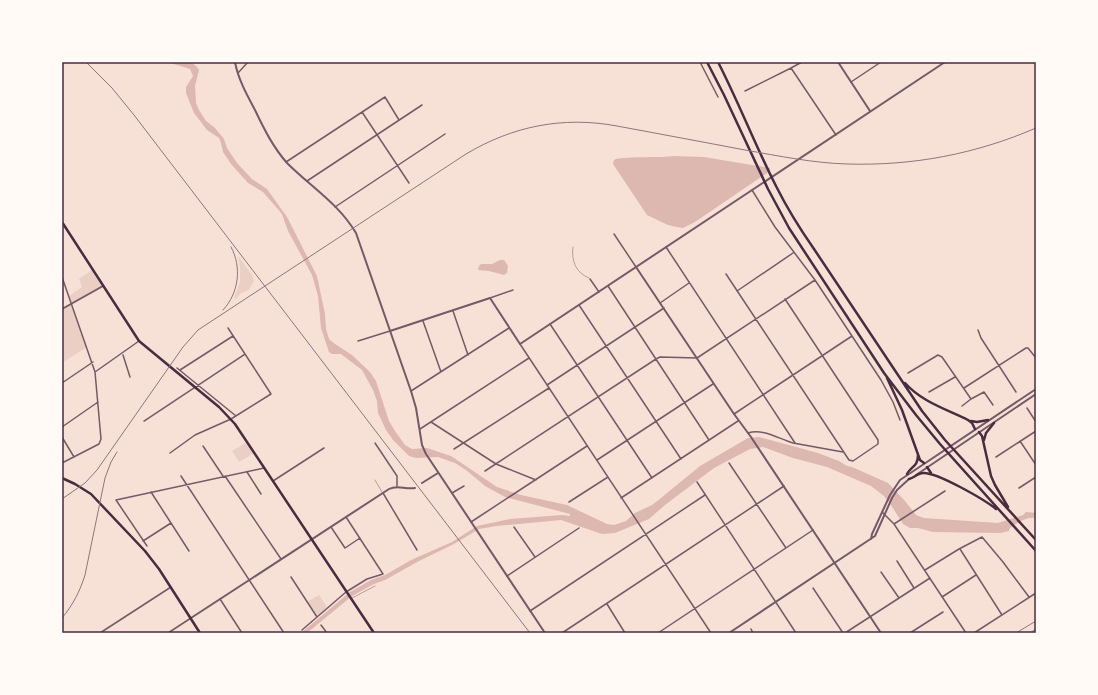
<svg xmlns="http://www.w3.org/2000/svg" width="1098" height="695" font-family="Ubuntu,sans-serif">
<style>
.green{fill:#ebcfc5}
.water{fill:#dcb8b0}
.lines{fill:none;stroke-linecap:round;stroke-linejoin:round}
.service{stroke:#755966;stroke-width:0.5}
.minor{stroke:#755966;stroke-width:1.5}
.tertiary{stroke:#755966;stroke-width:2}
.primary{stroke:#4a2c40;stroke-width:2.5}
.motorway{stroke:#4a2c40;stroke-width:2.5}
.rail{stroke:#8f747c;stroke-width:1}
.neatline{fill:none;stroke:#4a2c40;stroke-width:1.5}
</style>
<rect width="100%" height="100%" fill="#f7e1d7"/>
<path class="green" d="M238,257H239L252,275L254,281L249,290L241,293L236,299L234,298L240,282V267Z
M92,270L102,286L72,304L69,296L82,287L79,279Z
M71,305L87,347L62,363V309Z
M247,442L254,453L239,462L232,451Z
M319,595L327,607L317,617L307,602Z"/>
<path class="water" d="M167,62C179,62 192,58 199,70L195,86L196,103L199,110L206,121L215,128L224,139L227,148L237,163L252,179L267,189L287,217L317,276L325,314L326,329L329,339L335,344L352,355L370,372L376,381L389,421L395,431L405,445L412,449L427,448L451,456L497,487L521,495L567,505L607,524L614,525L626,521L635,513L652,505L661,498L700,466L748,438L759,437L818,453L839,461L847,466L852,467L888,483L905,501L916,515L924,518L998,523L1023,515L1026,512L1036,513V518C1026,516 1018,523 1010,528L1009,531L1000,533L933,532L918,528H910L903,524L891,505L884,496L871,486L827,467L793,458L763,447L750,449L714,468L665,505L649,519L615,533L602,534L561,520L496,526L479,529L454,544L419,561L385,580L374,584L352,596L307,633H301L350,592L371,580L385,575L411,560L452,542L477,526L510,519L562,515L570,516V514L505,497L485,486L466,470L455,463L438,457L416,458L409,456L393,440L386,430L378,413L377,401L373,390L362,370L341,354H332L329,352L321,328L318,296L312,275L288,231L282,214L263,192L248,183L231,164L223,152L221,143L219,138L207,130L194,113L186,93V87L193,76L190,69Z
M674,156L704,157L770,168V171L695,222L683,228L677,227L668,225L647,215L613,164L614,160C619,156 663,158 674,156Z
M500,260H504L508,266L507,273L504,275L489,271L478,270L479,266L481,264H492Z"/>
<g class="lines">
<path class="service" d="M573,247C571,261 576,273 589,278
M375,480L382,492
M352,598L375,586"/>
<path class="minor" d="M700,62L718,97
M791,68L836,135
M238,73L248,62
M851,82L881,62
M745,91L791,68L802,62
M362,112L409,183
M286,162L385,97L399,120
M307,181L422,105
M752,190L775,227L815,280L881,380L893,402L900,420
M335,207L445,134
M614,234L636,267
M666,247L795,443
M726,274L849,460L853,461L878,444V440L785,299
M62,277L95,372L101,439L99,444L62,463
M590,279L599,292
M608,286L709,440
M737,291L793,253
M490,298L513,290
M660,303L689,283
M579,305L681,459
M453,311L468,355
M423,321L441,372
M550,324L652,478
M978,330L981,338L1016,392
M358,341L390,331
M520,344L711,633
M123,355L130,377
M177,368L236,416
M180,370L233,336
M95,372L139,341
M908,373L938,355L942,357L971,399L984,392L993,405
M62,383L93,362
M547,385L664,308
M964,388L1026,348H1028L1036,358
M411,391L509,328
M929,392L955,377
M962,406L971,399
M1027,408L1036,422
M734,414L852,336
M144,421L245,354
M431,422L496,464L536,480
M62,427L98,402
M420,429L529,358
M748,433C763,428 779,439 793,443C810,446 827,449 843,452
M62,437L74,457
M1020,441L1036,465
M375,443L397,476V486
M203,446L223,476
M454,449L549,388
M170,453L195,435L231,419L271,394L228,328
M996,457L1036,431
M597,460L713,384
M729,463L786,548
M485,471L656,359L660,357L697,358L815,280
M247,472L261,494
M181,476L284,633
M225,476L281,559
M273,481L324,448
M697,482L796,633
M1019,488L1036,477
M151,492L189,551
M383,493L417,550
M452,493L464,486
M621,498L738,421
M569,502L608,477
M882,512L894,524L966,633
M471,522L587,446
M894,524L945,491
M331,527L345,548L360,538
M514,527L535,557
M143,541L171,523
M147,546L116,500L264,468
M960,549L1002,615
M897,561L914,588
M925,570L959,549L982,537L1003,562L1029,597
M881,572L899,598
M507,576L579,528
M291,577L317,617
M813,588L843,633
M942,597L976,575
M220,599L242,633
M607,604L625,633
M530,611L705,495
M321,625L327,633
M751,629L753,633
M302,630L346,592L367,579L383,574L346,517
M100,633L171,587
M168,633L191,618
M562,633L784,486
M658,633L813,530
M845,633L930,578
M910,633L943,612
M974,633L1036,593"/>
<path class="tertiary" d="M235,62C238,79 247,95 255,110C264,129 273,147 287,163C311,187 338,203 356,233L411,391L416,408L422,445L426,454L545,633
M838,62L870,111
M636,267L734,414L751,437L881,633
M62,309L103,286
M390,331L490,298L520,344L945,62
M916,475L1036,394
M422,483L438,473
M871,539L872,534L890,495L900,480L1036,389
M191,618L389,489C398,484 405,490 415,488
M729,633L875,536L892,498L897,490L909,479"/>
<path class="primary" d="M62,222L139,341L219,407L235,424L374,633
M62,478L75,484L91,494L145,551L159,569L200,633"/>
<path class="motorway" d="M707,62L724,95L768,189L789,228L884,373L916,415L940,444L1036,551
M718,62C739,103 755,145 776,186C787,208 800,229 814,249L922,411L945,440L1036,540
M887,378L902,410L920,460L924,463
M905,383C922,402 946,409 968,420L972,423L975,429
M971,421L977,422L988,420
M979,432L982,436L991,476L995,485L1008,507
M984,440L986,433L994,423
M927,467L931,473
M907,474C911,466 918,467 918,455
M909,479C914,478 918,473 923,473C937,472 985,500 996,509"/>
<path class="rail" d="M86,62L112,88L134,115L530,633
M223,310C239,293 242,267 231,247
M62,499L85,483L97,470L183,347L198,330L466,154C513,126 563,116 617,126C660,134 703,142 745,150C779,156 813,163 847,164C913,166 976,154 1036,128
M62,618C73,605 80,591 85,575L105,478L111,462L117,452
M1016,633L1036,621
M1030,633L1036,629"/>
</g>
<rect width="1098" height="695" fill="none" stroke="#fffaf5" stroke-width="126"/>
<rect x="63" y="63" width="972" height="569" class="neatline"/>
</svg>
